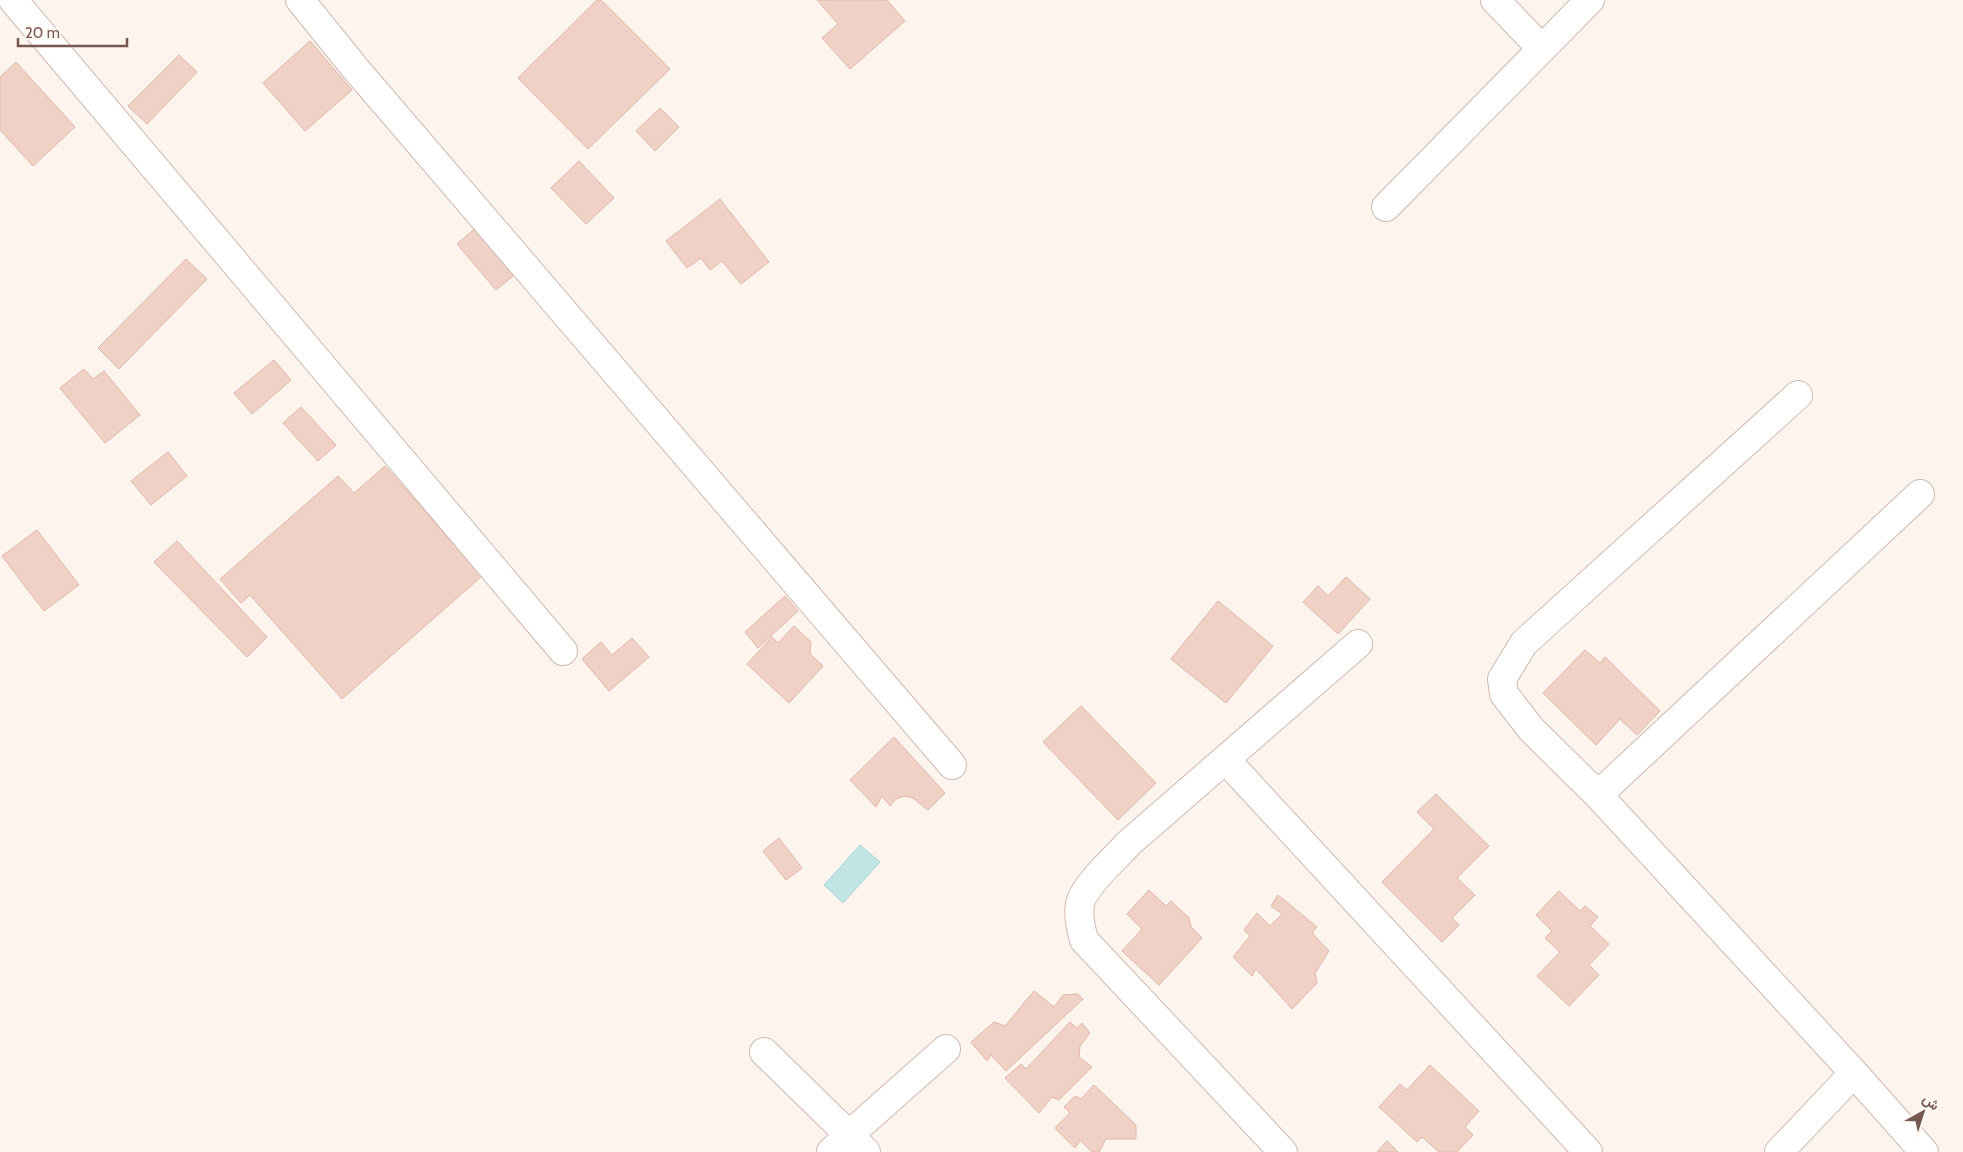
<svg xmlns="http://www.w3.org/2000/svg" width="1963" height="1152" font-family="Cabin,Vazirmatn,sans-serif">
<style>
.water{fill:#c1e5e5;stroke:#a8d6d7}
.building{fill:#f0d1c5;stroke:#e2b5a7}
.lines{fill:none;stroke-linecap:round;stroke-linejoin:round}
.street-casing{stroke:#cebab2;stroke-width:30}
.street{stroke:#fff;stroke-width:28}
</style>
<rect width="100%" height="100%" fill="#fcf4ed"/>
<path class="water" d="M860,845L880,862L843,903L824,885Z"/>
<path class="building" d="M597,0H601L670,69L588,149L518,78Z
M817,0H887L905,21L850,69L822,38L838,24Z
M310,41L352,90L305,131L263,83Z
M179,55L197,72L147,124L128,106Z
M16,62L75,127L33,166L0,130V77Z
M660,108L679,127L655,151L636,131Z
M579,161L614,198L586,224L551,188Z
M720,199L769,262L741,284L722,261L710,270L701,258L687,268L666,241Z
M479,225L518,272L496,290L457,244Z
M186,259L207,279L119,369L98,348Z
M274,360L291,380L252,414L234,393Z
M84,369L93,379L104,371L140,415L105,443L60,388Z
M301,407L336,445L318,461L283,423Z
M168,452L187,476L151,505L131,481Z
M385,466L482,576L342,699L250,595L241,603L220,579L338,476L354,493Z
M37,530L79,585L44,611L2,556Z
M177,541L267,637L247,657L154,562Z
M1346,577L1370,599L1338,634L1303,602L1318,586L1328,596Z
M785,596L798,611L758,648L745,632Z
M1218,601L1273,646L1226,703L1171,659Z
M794,626L811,642L810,654L823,666L789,703L747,664L772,637L778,643Z
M632,638L649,657L609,691L582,659L601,642L612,655Z
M1585,650L1600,663L1605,657L1660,711L1637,735L1620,719L1596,745L1543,693Z
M1081,706L1156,783L1118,820L1043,742Z
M894,737L945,793L928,810L913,798L904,796L896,799L890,806L882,796L876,807L850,780Z
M1436,794L1489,846L1457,878L1475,895L1452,918L1459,925L1442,942L1382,882L1434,829L1417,812Z
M779,838L802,868L786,880L763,851Z
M1149,890L1166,906L1171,901L1189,918L1191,927L1202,938L1159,985L1122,951L1142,929L1127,914Z
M1559,891L1580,911L1585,906L1598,917L1590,926L1609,944L1589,965L1599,975L1569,1006L1537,976L1560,952L1545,938L1552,931L1536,915Z
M1278,895L1317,927L1312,933L1329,951L1315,973L1317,983L1292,1009L1256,969L1252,976L1233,957L1250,936L1244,930L1257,913L1270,926L1282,914L1271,906Z
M1034,991L1054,1007L1063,995L1078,994L1083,999L1006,1071L991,1055L987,1061L971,1042L994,1022L1005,1026Z
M1070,1022L1077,1028L1082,1023L1090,1033L1080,1046L1079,1057L1092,1067L1059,1100L1052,1097L1039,1113L1005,1078L1021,1064L1026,1069Z
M1430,1065L1479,1111L1465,1127L1473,1135L1457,1152H1439L1422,1137L1417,1142L1379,1107L1400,1084L1407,1090Z
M1094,1085L1136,1125V1139H1106L1099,1152H1092L1080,1140L1075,1148L1055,1128L1070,1113L1064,1107L1075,1096L1081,1099Z
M1387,1141L1398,1152H1377Z"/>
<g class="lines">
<g class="street-casing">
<path id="street" d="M13,0L563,651
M300,0L355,68L952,765
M1495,0L1541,48
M1386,207L1590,0
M1798,395L1524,643L1502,679L1504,694L1531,729L1598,795L1854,1073L1924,1152
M1226,760L1588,1152
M1598,795L1920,494
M764,1052L849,1135L946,1049
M831,1152L849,1135L866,1152
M1283,1152L1084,940C1081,928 1078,917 1080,904C1083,887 1117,856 1129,843L1358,644
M1779,1152L1854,1073"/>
</g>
<use href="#street" class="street"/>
</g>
<g transform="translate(1923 1112) rotate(39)" stroke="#fef8f3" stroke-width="4" paint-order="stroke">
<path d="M0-4L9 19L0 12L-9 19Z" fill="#775850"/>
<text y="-8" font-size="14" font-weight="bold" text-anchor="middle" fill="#775850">ش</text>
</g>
<path d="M18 38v8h109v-8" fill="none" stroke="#775850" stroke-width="2.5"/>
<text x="25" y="38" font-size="15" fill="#775850" stroke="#fef8f3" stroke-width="4" paint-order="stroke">20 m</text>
</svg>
